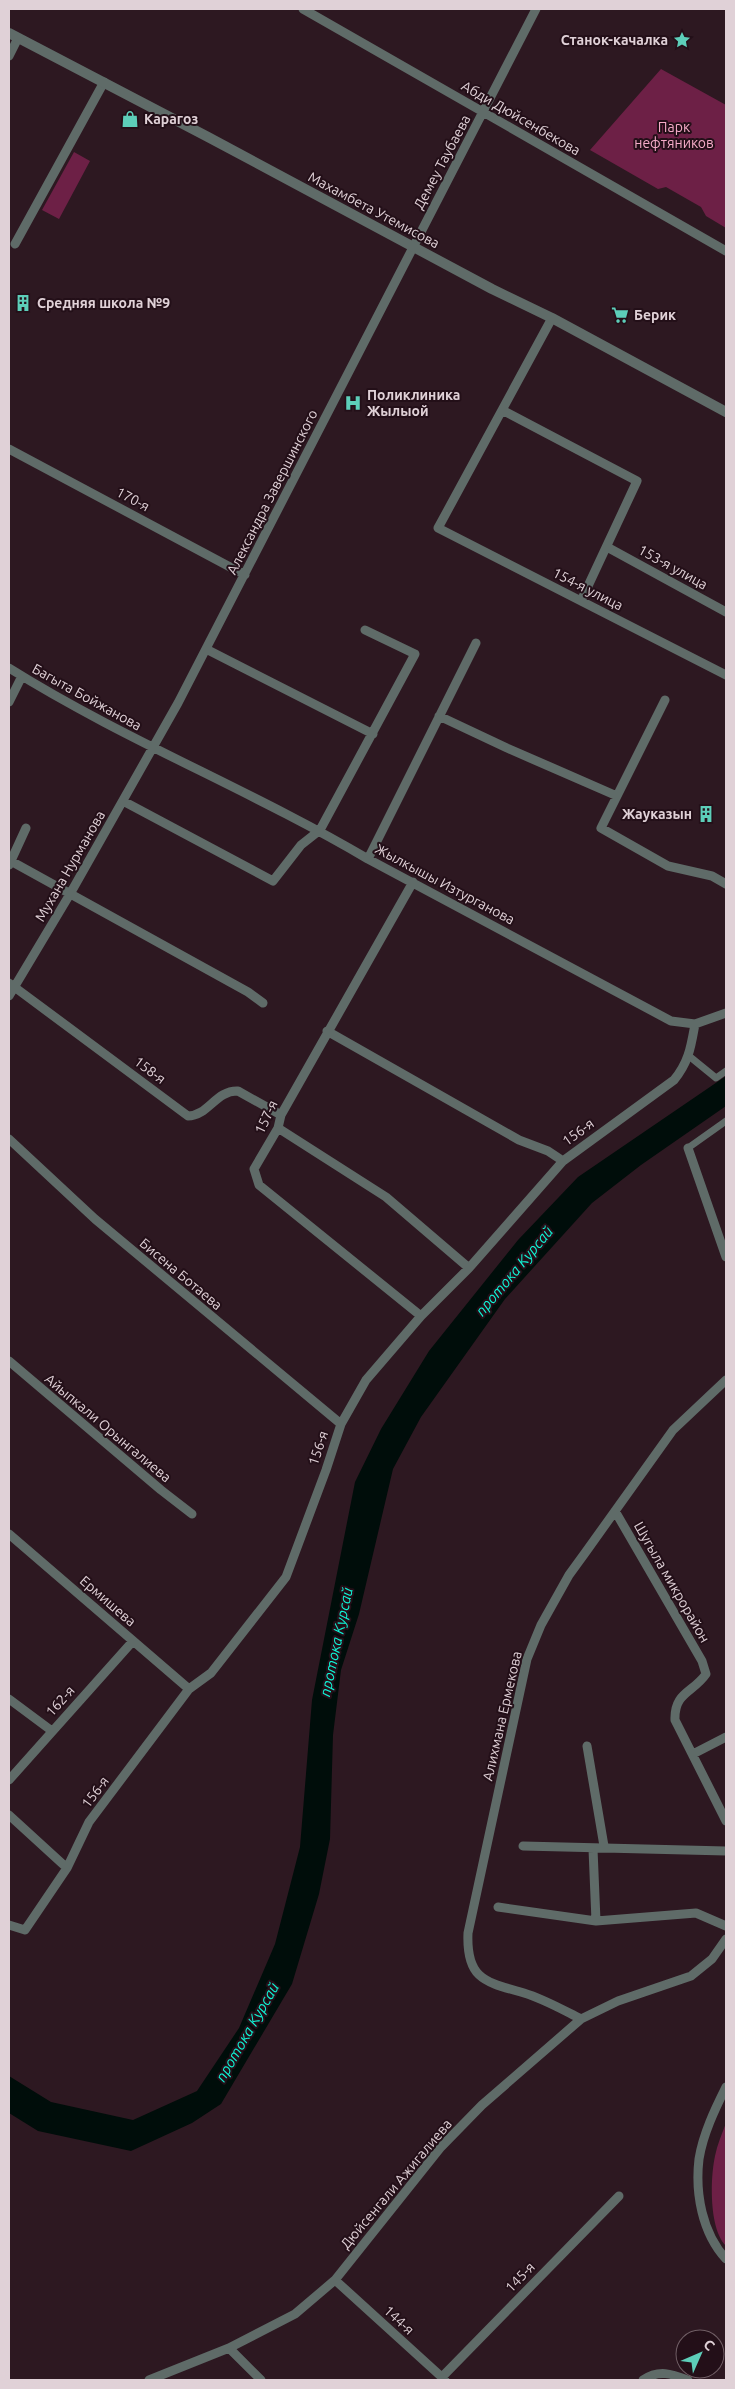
<svg xmlns="http://www.w3.org/2000/svg" width="735" height="2389" font-family="Ubuntu,sans-serif">
<style>
.green{fill:#6d2046}
.water{fill:#000d0a}
.lines{fill:none;stroke-linecap:round;stroke-linejoin:round}
.pedestrian{stroke:#5f6b68;stroke-width:7}
.minor{stroke:#5f6b68;stroke-width:9}
.tertiary{stroke:#5f6b68;stroke-width:10}
.labels{text-anchor:middle;dominant-baseline:central;stroke-width:4;stroke-linejoin:round;paint-order:stroke}
.poi-label{font-size:14px;font-weight:bold;fill:#e0d1d7;stroke:#230f18;text-anchor:start}
.street-label{font-size:14px;fill:#e0d1d7;stroke:#230f18}
.park-label{font-size:14px;fill:#f5abc8;stroke:#230f18}
.water-label{font-size:15px;font-style:italic;fill:#0ff6d7;stroke:#230f18}
</style>
<rect width="100%" height="100%" fill="#2d1821"/>
<path class="green" d="M661,69L726,105V228L706,216L701,207L666,187L658,189L590,150Z
M74,152L90,161L59,219L42,210Z
M726,2123V2246C709,2229 710,2179 715,2156C717,2145 722,2134 726,2123Z"/>
<path class="water" d="M726,1076V1106L641,1165L592,1203L505,1299L421,1417L393,1469L359,1614L341,1670L333,1735L330,1839L319,1894L292,1984L221,2104L192,2123L131,2151L38,2131L9,2113V2076L51,2102L133,2120L197,2091L239,2028L275,1944L300,1847L312,1700L355,1482L381,1429L429,1351L518,1240L578,1177Z"/>
<g class="lines">
<path class="pedestrian" d="M689,1056L716,1078L726,1071
M688,1148L726,1121"/>
<path class="minor" d="M303,9L726,251
M9,56L18,38
M15,244L104,82
M552,318L438,528L726,675
M502,410L637,481L581,601
M9,449L245,575
M607,547L726,612
M206,649L373,734
M9,668C124,740 251,790 368,859L671,1021L695,1024L726,1013
M665,700L601,828L668,866L712,876L726,884
M9,702L22,676
M439,716L507,748L617,796
M123,801L273,881L301,845L320,830L415,654L365,630
M368,859L476,643
M9,860L248,992L263,1003
M9,865L26,828
M413,882L281,1115L278,1128L254,1169L259,1185L421,1316
M9,983L188,1116C208,1116 216,1090 238,1091L281,1115
M9,996L70,894L178,703L536,9
M327,1031L519,1140L548,1151L563,1161
M278,1128L386,1197L469,1268
M9,1139L95,1219L341,1424
M688,1148L726,1257
M9,1361L161,1490L192,1514
M615,1511L702,1661L706,1674C693,1693 674,1692 675,1720L726,1821
M9,1534L189,1689
M9,1699L52,1731
M587,1746L604,1846
M693,1754L726,1737
M9,1780L133,1641
M9,1815L67,1868
M523,1846L726,1851
M593,1849L596,1921
M498,1907L596,1921L696,1913L726,1926
M9,1925L25,1930L67,1868L89,1822L189,1689L211,1673L286,1577L326,1470L341,1424L366,1380L421,1316L469,1268L563,1161L674,1080C689,1062 691,1046 695,1024
M581,2019C563,2010 544,1999 524,1993C486,1982 466,1980 468,1933L527,1659L541,1625L569,1575L585,1553L673,1430L726,1380
M726,2087C715,2109 703,2134 699,2159C695,2193 702,2233 726,2259
M335,2280L445,2380
M229,2348L261,2380
M442,2377L619,2196
M149,2380L229,2348L295,2314L335,2280L441,2147L482,2105L581,2019L618,2001L691,1976L712,1959L726,1939
M643,2380C659,2369 672,2374 688,2380"/>
<path class="tertiary" d="M9,33L208,137L492,289L552,318L726,412"/>
</g>
<defs>
<g id="sight-bare" transform="scale(1.35)"><path d="M0-6L1.8-2.2L6-1.7L2.9 1.2L3.7 5.4L0 3.3L-3.7 5.4L-2.9 1.2L-6-1.7L-1.8-2.2Z" fill="#5dceb9" stroke="#230f18" stroke-width="2.5" paint-order="stroke"/></g>
<g id="shop-bare" transform="scale(1.35)"><path d="M-5-2.5h2.3a2.7 3.5 0 0 1 5.4 0H5L5.5 6h-11ZM-1.5-2.5h3a1.5 2.3 0 0 0-3 0Z" fill="#5dceb9" stroke="#230f18" stroke-width="2.5" paint-order="stroke"/></g>
<g id="building-bare" transform="scale(1.35)"><path d="M-4-6H4V6H1V3H-1V6H-4ZM-2.5-4.3h1.7v1.8h-1.7ZM.8-4.3h1.7v1.8H.8ZM-2.5-1h1.7V.8h-1.7ZM.8-1h1.7V.8H.8Z" fill="#5dceb9" stroke="#230f18" stroke-width="2.5" paint-order="stroke"/></g>
<g id="supermarket-bare" transform="scale(1.35)"><path d="M-6-5.5h2.5l.6 2H6L4.5 2H-2.5L-4.4-4H-6ZM-1.5 3.2a1.3 1.3 0 1 0 .1 0ZM3 3.2a1.3 1.3 0 1 0 .1 0Z" fill="#5dceb9" stroke="#230f18" stroke-width="2.5" paint-order="stroke"/></g>
<g id="hospital-bare" transform="scale(1.35)"><path d="M-5-5h3v3.5h4V-5h3V5h-3V1.5h-4V5h-3Z" fill="#5dceb9" stroke="#230f18" stroke-width="2.5" paint-order="stroke"/></g>
</defs>
<g fill-rule="evenodd">
<use href="#sight-bare" x="682" y="40"/>
<use href="#shop-bare" x="130" y="119"/>
<use href="#building-bare" x="23" y="303"/>
<use href="#supermarket-bare" x="620" y="315"/>
<use href="#hospital-bare" x="353" y="403"/>
<use href="#building-bare" x="706" y="814"/>
</g>
<g class="labels">
<g class="poi-label">
<text x="668" y="40" text-anchor="end">Станок-качалка</text>
<text x="144" y="119">Карагоз</text>
<text x="37" y="303">Средняя школа №9</text>
<text x="634" y="315">Берик</text>
<text x="367" y="395">Поликлиника<tspan x="367" dy="16">Жылыой</tspan></text>
<text x="692" y="814" text-anchor="end">Жауказын</text>
</g>
<g class="street-label">
<text transform="translate(521 118) rotate(30)">Абди Дюйсенбекова</text>
<text transform="translate(442 162) rotate(-62)">Демеу Таубаева</text>
<text transform="translate(374 210) rotate(28)">Махамбета Утемисова</text>
<text transform="translate(272 492) rotate(-63)">Александра Завершинского</text>
<text transform="translate(133 499) rotate(28)">170-я</text>
<text transform="translate(673 567) rotate(29)">153-я улица</text>
<text transform="translate(588 589) rotate(27)">154-я улица</text>
<text transform="translate(87 697) rotate(29)">Багыта Бойжанова</text>
<text transform="translate(70 866) rotate(-60)">Мухана Нурманова</text>
<text transform="translate(445 884) rotate(28)">Жылкышы Изтурганова</text>
<text transform="translate(150 1070) rotate(37)">158-я</text>
<text transform="translate(266 1117) rotate(-65)">157-я</text>
<text transform="translate(578 1132) rotate(-36)">156-я</text>
<text transform="translate(181 1274) rotate(40)">Бисена Ботаева</text>
<text transform="translate(108 1428) rotate(40)">Айыпкали Орынгалиева</text>
<text transform="translate(318 1448) rotate(-72)">156-я</text>
<text transform="translate(672 1582) rotate(60)">Шугыла микрорайон</text>
<text transform="translate(108 1601) rotate(41)">Ермишева</text>
<text transform="translate(60 1701) rotate(-48)">162-я</text>
<text transform="translate(502 1716) rotate(-77)">Алихмана Ермекова</text>
<text transform="translate(95 1792) rotate(-53)">156-я</text>
<text transform="translate(396 2184) rotate(-50)">Дюйсенгали Ажигалиева</text>
<text transform="translate(520 2277) rotate(-46)">145-я</text>
<text transform="translate(399 2320) rotate(43)">144-я</text>
</g>
<g class="park-label">
<text x="674" y="127">Парк<tspan x="674" dy="16">нефтяников</tspan></text>
</g>
<g class="water-label">
<text transform="translate(514 1271) rotate(-50)">протока Курсай</text>
<text transform="translate(336 1642) rotate(-78)">протока Курсай</text>
<text transform="translate(247 2032) rotate(-60)">протока Курсай</text>
</g>
</g>
<rect width="735" height="2389" fill="none" stroke="#e0d1d7" stroke-width="20"/>
<g transform="translate(700 2354) rotate(45)"><circle r="24" fill="#230f18" stroke="#6f5d64"/>
<path d="M0-4L9 19L0 12L-9 19Z" fill="#5dceb9"/>
<text y="-8" font-size="14" font-weight="bold" text-anchor="middle" fill="#e0d1d7">С</text>
</g>
</svg>
